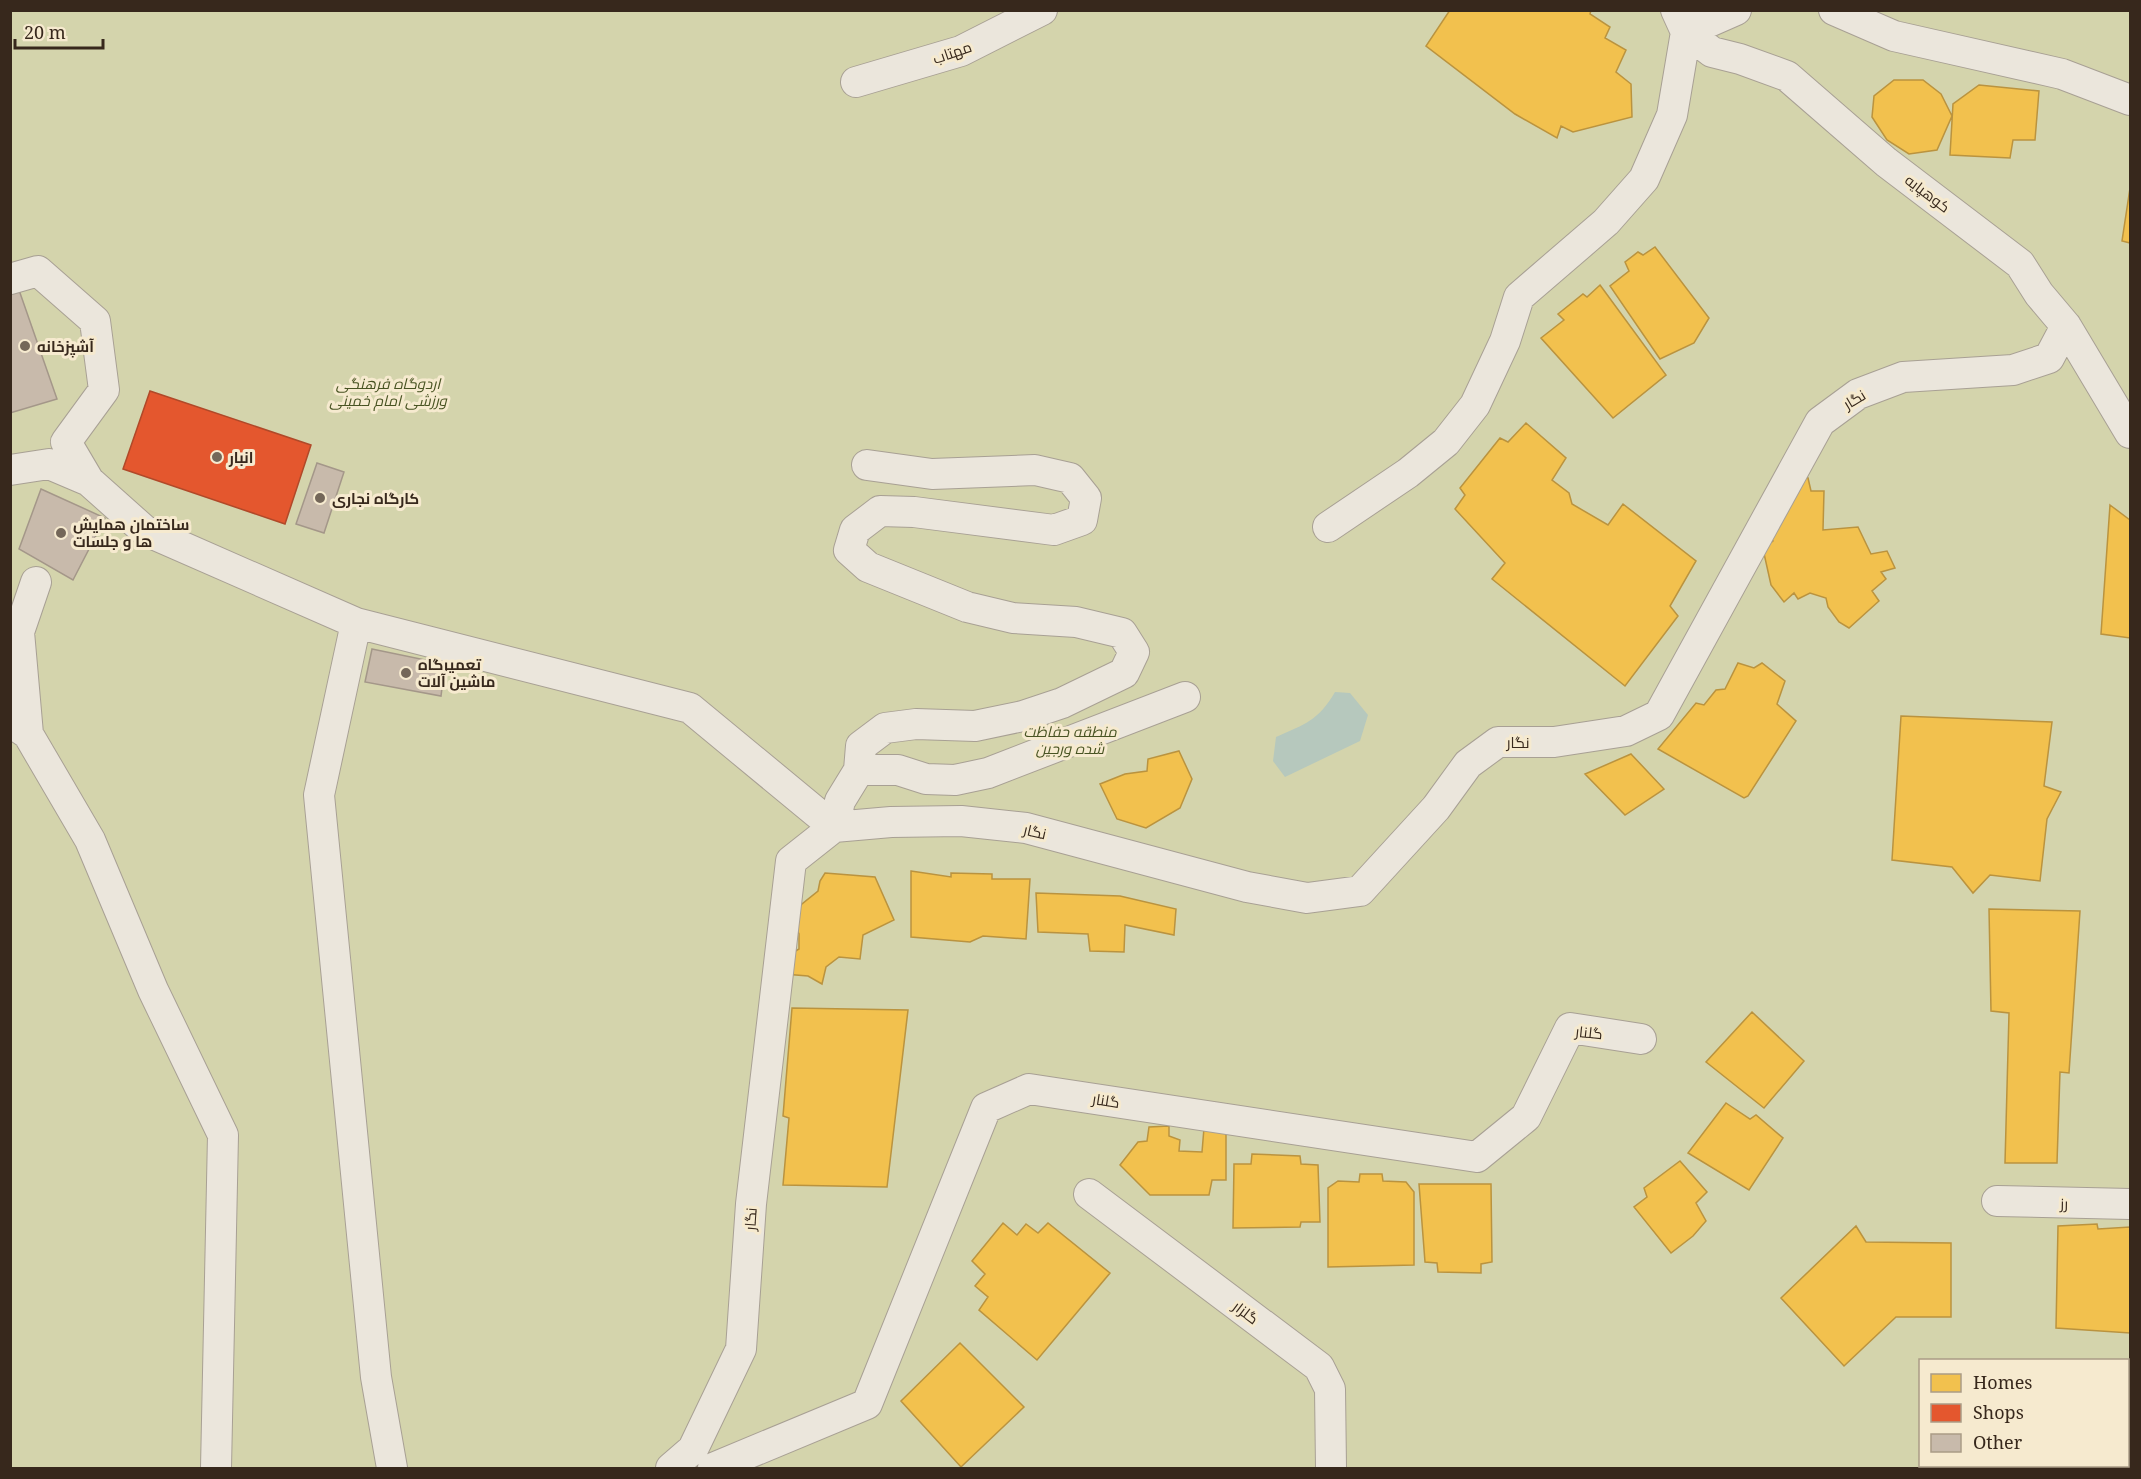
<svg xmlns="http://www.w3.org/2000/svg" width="2141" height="1479" font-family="'Noto Serif',Cairo,serif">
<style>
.green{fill:#d4d4ac;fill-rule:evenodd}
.water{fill:#b6c8bd}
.homes{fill:#f2c14e;stroke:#ba933f;stroke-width:1.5}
.shops{fill:#e4572e;stroke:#b04929;stroke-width:1.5}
.building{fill:#c8baab;stroke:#a49789;stroke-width:1.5}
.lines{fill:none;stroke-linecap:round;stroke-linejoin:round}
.minor-casing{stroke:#a8a094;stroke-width:32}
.minor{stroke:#ebe6dc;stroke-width:30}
.poi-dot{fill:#746759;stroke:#f6eacf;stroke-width:2}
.labels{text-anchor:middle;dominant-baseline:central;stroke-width:6;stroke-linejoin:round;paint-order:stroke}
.street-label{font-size:15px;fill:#37281c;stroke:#f6eacf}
.poi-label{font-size:15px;font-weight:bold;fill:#37281c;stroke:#f6eacf;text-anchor:start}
.park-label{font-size:15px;font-style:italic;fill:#485322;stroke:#f6eacf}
</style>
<rect width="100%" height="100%" fill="#e4dcca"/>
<path class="green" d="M10,11H2130V1468H11ZM1920,1360H2128V1466H1920Z"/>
<path class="water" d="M1335,692L1350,693L1368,715L1360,741L1285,777L1273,761L1276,737C1305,724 1318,721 1335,692Z"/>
<path class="homes" d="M1450,10H1591L1590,14L1610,27L1605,38L1626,50L1616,72L1631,84L1632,117L1573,132L1561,126L1557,138L1515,114L1426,46Z
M1894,80H1923L1941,94L1952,116L1937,150L1909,154L1887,140L1872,117L1874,96Z
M1979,85L2039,91L2035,140H2013L2010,158L1950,155L1953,104Z
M2130,188V243L2122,241Z
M1655,247L1709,318L1694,343L1660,359L1610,286L1629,271L1625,262L1638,252L1643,255Z
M1600,285L1666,375L1613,418L1541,338L1564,320L1558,314L1583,294L1587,297Z
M1526,423L1566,458L1552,480L1569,493L1572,504L1608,525L1623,504L1696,561L1670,606L1678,616L1625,686L1492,579L1505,563L1455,509L1465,495L1460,488L1500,438L1508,442Z
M1800,470L1808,478L1811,491H1824L1823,530L1858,527L1871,554L1887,551L1895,568L1881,572L1886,579L1872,591L1879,601L1849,628L1839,622L1828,607L1826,598L1810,593L1798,599L1794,593L1784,602L1771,585L1763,549L1773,541L1764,532Z
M2110,505L2130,520V638L2101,634Z
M1738,663L1754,668L1762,663L1785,681L1777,704L1796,721L1748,796L1744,798L1658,749L1696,703L1704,705L1716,690L1725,689Z
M1901,716L2052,722L2044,786L2061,792L2047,819L2040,881L1990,875L1973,893L1952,867L1892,860Z
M1179,751L1192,779L1180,808L1146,828L1117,819L1100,784L1125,774L1147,771L1148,759Z
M1631,754L1664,789L1625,815L1585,774Z
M911,871L951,877V873L992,874V879H1030L1026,939L983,936L970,942L911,937Z
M825,873L875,877L894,920L863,935L860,959L839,957L826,967L822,984L808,976L784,974L785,957L799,949V934L793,921L797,908L818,891L820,881Z
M1036,893L1120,896L1176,909L1174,935L1125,925L1124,952L1090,951L1088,934L1038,932Z
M1989,909L2080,911L2069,1073L2060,1072L2057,1163H2005L2009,1013L1991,1011Z
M792,1008L908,1010L887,1187L783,1185L789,1118L783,1116Z
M1752,1012L1804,1061L1764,1108L1706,1062Z
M1726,1103L1750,1119L1756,1115L1783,1138L1749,1190L1688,1153Z
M1169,1126V1136L1180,1140L1179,1151L1202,1152L1204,1128L1226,1129V1180H1212L1209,1195H1150L1120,1165L1138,1142L1147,1141L1149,1127Z
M1252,1154L1300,1156L1301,1164L1318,1165L1320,1222H1301L1300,1227L1233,1228L1234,1164H1251Z
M1680,1161L1707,1192L1696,1203L1706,1221L1693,1236L1671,1253L1634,1207L1647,1197L1644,1188Z
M1360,1174H1382L1383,1181L1406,1182L1414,1192V1265L1328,1267V1188L1338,1181L1359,1182Z
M1419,1184H1491L1492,1262L1481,1264V1273L1438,1272L1437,1263L1425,1262Z
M1003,1223L1017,1235L1026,1224L1038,1233L1048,1223L1110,1273L1037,1360L979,1310L988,1297L975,1286L985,1274L972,1261Z
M2097,1224L2098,1229L2130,1227V1333L2056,1328L2058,1226Z
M1856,1226L1866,1242L1951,1243V1317H1896L1844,1366L1781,1298Z
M960,1343L1024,1407L961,1467L901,1401Z
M1989,1466H2099L2101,1468H1988Z"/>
<path class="shops" d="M150,391L311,445L285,524L123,469Z"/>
<path class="building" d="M19,290L57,399L10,413V293Z
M317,463L344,472L324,533L296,524Z
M41,489L105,518L73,580L19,549Z
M372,649L445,664L441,696L365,682Z"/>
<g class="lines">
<g class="minor-casing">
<path id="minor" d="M1676,10L1686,32L1712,52L1740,59L1787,76L1886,162L2020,264L2039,294L2066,326L2130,433
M1834,10L1894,36L2062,74L2130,100
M856,82L961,51L1042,10
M10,279L38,271L95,321L104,390L66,442L89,481L144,530L356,623L690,708L834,827L840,801L859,770H898L926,779L955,780L988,773L1185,697
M10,470L49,464L89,481
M1328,527L1408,473L1446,442L1475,405L1505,341L1519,297L1606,222L1644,179L1672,115L1686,32L1736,10
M356,623L319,795L376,1377L392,1468
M10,722L28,734L90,840L153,990L223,1135L216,1468
M28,734L19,632L36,582
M859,770L861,746L885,728L916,724L975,726L1023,716L1062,703L1124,673L1134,652L1122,633L1076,622L1013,618L967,607L868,567L849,550L855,530L880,511L914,512L1054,530L1082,520L1086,498L1070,478L1035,470L932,474L867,465
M1089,1194L1319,1367L1330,1389L1331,1468
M1997,1201L2130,1204
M671,1468L693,1449L741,1349L751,1204L791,861L834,827L891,822L961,821L1026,828L1247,887L1307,898L1360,891L1436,808L1468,764L1498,742H1554L1626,731L1659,715L1820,422L1858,394L1903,377L2013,370L2049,358L2066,326
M713,1468L867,1404L986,1108L1029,1089L1477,1157L1526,1117L1570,1028L1641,1039"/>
</g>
<use href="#minor" class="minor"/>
</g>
<g class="poi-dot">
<circle cx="25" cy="346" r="6"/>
<circle cx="217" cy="457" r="6"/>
<circle cx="320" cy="498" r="6"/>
<circle cx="61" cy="533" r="6"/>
<circle cx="406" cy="673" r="6"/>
</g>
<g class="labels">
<g class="street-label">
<text transform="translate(952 52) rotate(-19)">مهتاب</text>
<text transform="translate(1928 193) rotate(37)">کوهپایه</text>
<text transform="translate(1854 399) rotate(-31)">نگار</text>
<text x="1518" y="742">نگار</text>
<text transform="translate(1035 831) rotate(13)">نگار</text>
<text transform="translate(1589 1032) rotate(6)">گلنار</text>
<text transform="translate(1106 1100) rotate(9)">گلنار</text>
<text transform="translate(2064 1203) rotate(1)">رز</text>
<text transform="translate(750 1219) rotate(-86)">نگار</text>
<text transform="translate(1246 1312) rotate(37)">گلزار</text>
</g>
<g class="poi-label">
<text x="37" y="346">آشپزخانه</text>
<text x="229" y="457">انبار</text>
<text x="332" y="498">کارگاه نجاری</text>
<text x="73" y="524">ساختمان همایش<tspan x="73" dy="17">ها و جلسات</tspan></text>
<text x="418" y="664">تعمیرگاه<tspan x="418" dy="17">ماشین آلات</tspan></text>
</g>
<g class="park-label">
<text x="388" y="383">اردوگاه فرهنگی<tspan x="388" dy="17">ورزشی امام خمینی</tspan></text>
<text x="1070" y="731">منطقه حفاظت<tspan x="1070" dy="17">شده ورجین</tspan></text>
</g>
</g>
<rect width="2141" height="1479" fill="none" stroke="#37281c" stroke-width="24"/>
<rect x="1919" y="1359" width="210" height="108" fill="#f6eacf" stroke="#aa9c87" stroke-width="1.5"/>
<rect x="1931" y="1374" width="30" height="18" fill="#f2c14e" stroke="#aa9c87" stroke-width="1.5"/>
<text x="1973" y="1389" font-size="18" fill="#37281c">Homes</text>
<rect x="1931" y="1404" width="30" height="18" fill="#e4572e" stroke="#aa9c87" stroke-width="1.5"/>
<text x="1973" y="1419" font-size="18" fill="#37281c">Shops</text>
<rect x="1931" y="1434" width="30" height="18" fill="#c8baab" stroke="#aa9c87" stroke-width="1.5"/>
<text x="1973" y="1449" font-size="18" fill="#37281c">Other</text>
<path d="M15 39v9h88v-9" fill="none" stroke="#37281c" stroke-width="3"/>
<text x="24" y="39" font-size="18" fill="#37281c" stroke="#f6eacf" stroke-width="4.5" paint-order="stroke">20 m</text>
</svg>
